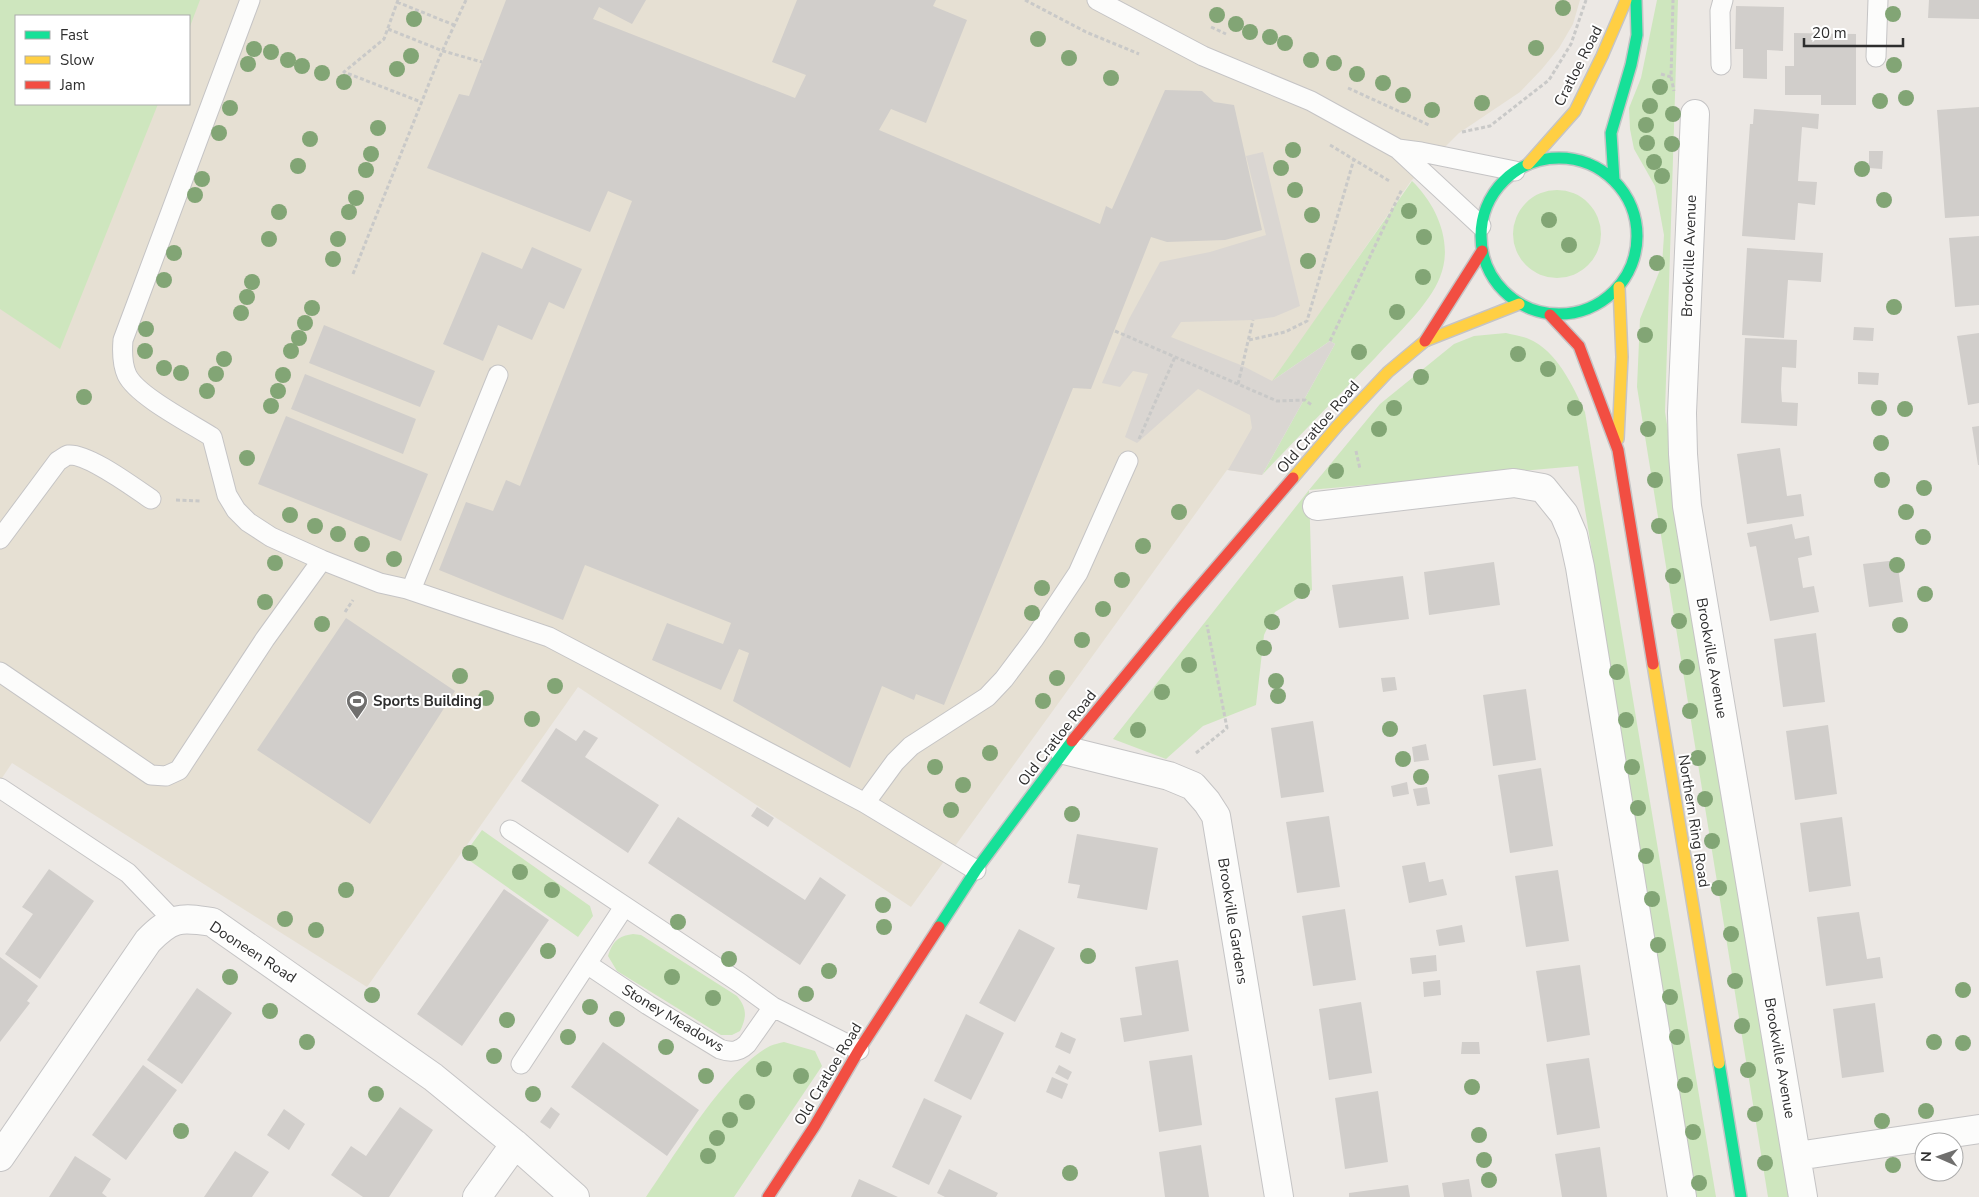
<svg xmlns="http://www.w3.org/2000/svg" width="1979" height="1197" font-family="'Nunito Sans',sans-serif">
<style>
.education{fill:#e6e0d3;fill-rule:evenodd}
.green{fill:#cee6be}
.plaza{fill:#dad6d2}
.building{fill:#d1cecb}
.lines{fill:none;stroke-linecap:round;stroke-linejoin:round}
.lane-casing{stroke:#c5c4c5;stroke-width:21}
.street-casing{stroke:#c5c4c5;stroke-width:30}
.fast-casing{stroke:#c5c4c5;stroke-width:14}
.slow-casing{stroke:#c5c4c5;stroke-width:14}
.jam-casing{stroke:#c5c4c5;stroke-width:14}
.path{stroke:#c9c9c8;stroke-width:3;stroke-dasharray:4 2.5;stroke-linecap:butt}
.lane{stroke:#fcfcfb;stroke-width:19}
.street{stroke:#fcfcfb;stroke-width:28}
.fast{stroke:#16e098;stroke-width:11}
.slow{stroke:#ffcf43;stroke-width:11}
.jam{stroke:#f24e42;stroke-width:11}
.tree{fill:#82a575}
.labels{text-anchor:middle;dominant-baseline:central;stroke-width:4;stroke-linejoin:round;paint-order:stroke}
.street-label{font-size:15px;fill:#2e2e2e;stroke:#fff}
.poi-label{font-size:15px;font-weight:bold;fill:#2e2e2e;stroke:#fff;text-anchor:start}
</style>
<rect width="100%" height="100%" fill="#ece8e4"/>
<path class="education" d="M0,0H1580L1573,24L1559,48L1542,69L1520,92L1459,133L1411,181L1274,380L1262,475L1227,470L911,907L578,687L367,987L12,763L0,781ZM16,16H189V104H16Z"/>
<path class="green" d="M0,0H200L189,29V16H16V104H158L60,349L0,309Z
M1657,0H1678L1665,412L1791,1197H1768L1637,387L1640,319L1662,265L1664,235L1655,186L1634,149L1630,129L1629,108L1641,78Z
M1412,181C1436,204 1454,243 1440,277C1430,304 1396,335 1376,357C1338,396 1300,435 1262,475L1335,344L1330,341L1272,381Z
M1513 234a44 44 0 1 1 88 0a44 44 0 1 1-88 0Z
M1506,333C1514,335 1522,336 1529,339C1557,351 1573,386 1585,412L1716,1197H1696L1578,466L1309,490L1312,590L1275,612L1264,635L1256,705L1203,726L1166,759L1113,739L1309,490L1380,404L1454,344L1474,336Z
M482,830L590,906L593,916L578,937L463,856Z
M633,934L641,935L737,996C747,1008 747,1017 740,1031L732,1035H721L617,971L608,956C613,941 618,936 633,934Z
M784,1042L815,1051L822,1066L734,1197H646C676,1154 725,1070 770,1046C774,1044 780,1043 784,1042Z"/>
<path class="plaza" d="M1263,152L1300,306L1274,317L1253,320L1181,322L1171,337L1243,366L1272,381L1330,341L1335,344L1262,475L1228,470L1252,428L1250,415L1198,389L1137,443L1125,437L1148,374L1133,371L1120,387L1102,383L1129,319L1160,262L1210,252L1266,235L1246,156Z"/>
<path class="building" d="M506,0H646L632,24L599,7L593,19L795,98L806,75L772,62L797,0H936L933,6L967,20L926,123L891,109L879,130L1100,224L1106,206L1112,209L1165,90L1202,91L1214,102L1234,105L1262,230L1225,240L1167,242L1151,237L1091,389L1073,388L944,705L916,694L914,700L882,686L850,768L733,701L749,653L739,649L721,690L652,660L667,623L723,644L731,623L585,565L563,620L439,570L466,502L493,511L506,480L520,486L632,201L608,191L590,232L427,168L459,94L469,96Z
M1929,0H1979V19L1928,18Z
M1736,6L1784,7L1783,51L1767,50V79L1743,78V49H1735Z
M1794,33L1856,34V105H1821V95H1785V66H1794Z
M1979,107V216L1945,218L1937,110Z
M1754,109L1819,114L1818,129L1802,127L1798,181L1817,182L1815,205L1798,203L1795,240L1742,236L1750,124H1753Z
M1869,151H1883L1882,169L1869,168Z
M1979,236V305L1955,307L1949,238Z
M532,247L582,269L564,309L549,302L532,340L498,325L483,361L443,344L482,252L522,269Z
M1747,248L1823,253L1821,282L1788,280L1784,338L1742,335Z
M324,325L435,371L420,407L309,363Z
M1854,327L1874,328L1873,341L1853,340Z
M1979,333V403L1968,405L1957,336Z
M1745,338L1797,340L1796,368L1782,367L1781,389L1782,402L1798,403L1797,426L1741,423Z
M1858,372L1879,373L1878,385L1858,384Z
M305,374L416,419L403,454L291,409Z
M286,416L428,474L401,541L258,484Z
M1979,426V465H1978L1972,427Z
M1780,448L1787,496L1801,494L1804,516L1747,524L1737,454Z
M1792,524L1795,539L1809,536L1812,555L1798,558L1803,588L1814,586L1819,612L1770,621L1756,546L1750,547L1747,533Z
M1897,560L1903,602L1869,607L1863,564Z
M1494,562L1500,605L1429,615L1424,572Z
M1403,576L1409,619L1339,628L1332,585Z
M346,618L455,691L370,824L257,750Z
M1816,633L1825,702L1783,707L1774,639Z
M1395,677L1397,690L1383,692L1381,678Z
M1526,689L1536,760L1493,766L1483,695Z
M1313,721L1324,792L1281,798L1271,728Z
M1828,725L1837,794L1795,800L1786,731Z
M556,728L576,741L584,730L598,738L585,757L659,805L628,853L521,781Z
M1426,744L1429,760L1414,762L1412,747Z
M1541,768L1553,846L1510,853L1498,775Z
M1407,782L1409,794L1393,797L1391,786Z
M1427,787L1430,804L1417,806L1413,789Z
M757,807L774,818L768,827L751,816Z
M1329,816L1340,887L1297,893L1286,822Z
M678,817L805,900L820,877L846,895L800,965L648,863Z
M1842,817L1851,886L1809,892L1800,823Z
M1077,834L1158,848L1147,910L1077,898L1080,885L1068,883Z
M1425,862L1429,882L1443,879L1447,895L1409,903L1402,866Z
M49,869L94,901L40,979L5,954L33,914L22,907Z
M1558,870L1569,941L1526,947L1515,876Z
M504,889L549,920L462,1046L417,1014Z
M1345,909L1356,980L1313,986L1302,916Z
M1859,912L1867,959L1880,957L1883,978L1826,986L1817,917Z
M1462,925L1465,942L1439,946L1436,930Z
M1019,929L1055,948L1015,1022L979,1003Z
M1436,955L1437,971L1412,974L1410,958Z
M0,957L38,986L27,1001L30,1003L0,1042Z
M1178,960L1189,1031L1124,1042L1120,1018L1142,1015L1135,967Z
M1580,965L1590,1035L1547,1042L1536,971Z
M1440,980L1441,995L1424,997L1423,982Z
M197,988L232,1013L182,1084L147,1060Z
M1361,1002L1372,1073L1329,1080L1319,1009Z
M1875,1003L1884,1072L1842,1078L1833,1009Z
M966,1014L1004,1033L971,1100L934,1081Z
M1061,1032L1076,1039L1070,1054L1055,1047Z
M603,1042L699,1110L667,1156L571,1087Z
M1462,1042H1479L1480,1054H1461Z
M1192,1055L1202,1125L1159,1132L1149,1061Z
M1589,1058L1600,1128L1557,1135L1546,1064Z
M143,1065L177,1090L126,1160L92,1135Z
M1059,1065L1072,1072L1068,1080L1055,1073Z
M1052,1077L1068,1084L1062,1099L1046,1092Z
M1378,1091L1388,1162L1345,1169L1335,1098Z
M924,1098L962,1116L929,1185L892,1167Z
M400,1107L433,1130L389,1197H363L331,1175L351,1146L366,1156Z
M551,1107L560,1114L550,1129L540,1122Z
M284,1109L305,1124L289,1150L267,1135Z
M1201,1145L1209,1197H1165L1159,1152Z
M1600,1147L1607,1197H1562L1555,1154Z
M235,1151L269,1172L252,1197H204Z
M75,1156L111,1179L102,1193L107,1197H49Z
M949,1169L998,1193L996,1197H945L937,1193Z
M859,1179L898,1197H851Z
M1469,1179L1472,1197H1444L1442,1183Z
M1408,1185L1410,1197H1349V1193Z"/>
<g class="lines">
<g class="lane-casing">
<path id="lane" d="M250,0L123,340C122,352 122,364 127,375C137,396 192,424 212,437L227,495L236,510L248,522L271,537L322,560L380,583L407,589L549,637L865,803L976,870
M1097,0L1203,56L1311,101L1398,149L1481,226
M1876,57L1878,0
M1721,65L1720,11L1723,0
M1398,149L1421,152L1515,171
M0,539L58,461C62,459 65,456 68,455C88,453 133,487 151,499
M411,590L498,375
M0,672L151,775L166,776L179,770L265,639L322,560
M0,788L128,873L173,920
M865,803L895,762L911,746L987,697L1004,679L1034,639L1078,573L1128,461
M510,830L740,983L773,1007L859,1050
M587,964L648,1005L720,1049C731,1053 739,1052 747,1044L773,1007
M521,1064L624,907"/>
</g>
<g class="street-casing">
<path id="street" d="M1695,114L1682,413L1683,454L1687,506L1803,1197
M1317,506L1514,483L1543,488L1564,514L1573,535L1580,567L1682,1197
M1064,750L1169,776L1193,786L1207,802L1216,816L1279,1197
M1797,1156L1979,1129
M0,1157L148,941C171,917 180,917 212,922L433,1077L515,1144L575,1197
M477,1197L515,1144"/>
</g>
<g class="fast-casing">
<path id="fast" d="M1481 236a78 78 0 1 1 156 0a78 78 0 1 1-156 0Z
M1614,180L1611,133L1631,65L1637,35L1636,0
M939,927L976,870L1072,741
M1719,1063L1741,1197"/>
</g>
<g class="slow-casing">
<path id="slow" d="M1528,164L1575,111L1602,56L1626,0
M1618,439L1622,357L1619,287
M1293,478L1339,424L1388,372L1425,341L1519,304
M1653,664L1719,1063"/>
</g>
<g class="jam-casing">
<path id="jam" d="M1550,315L1579,346L1618,450L1653,664
M1425,341L1482,251
M1072,741L1183,606L1293,478
M768,1197L814,1127L859,1050L939,927"/>
</g>
<path class="path" d="M398,0L384,39L344,72L421,102
M1025,0L1086,32L1139,54
M397,2L454,25
M1211,27L1226,34
M388,29L443,51L482,62
M1661,74L1671,77L1673,0
M1671,77L1674,91
M1348,88L1429,125
M1462,132L1490,126L1549,80L1571,44L1586,0
M1330,145L1391,182
M353,274L440,56L466,0
M1115,331L1277,401L1305,400L1313,406
M1249,340L1285,332L1307,321L1354,159
M1330,341L1402,189
M1238,384L1253,320
M1139,439L1175,357
M1356,451L1360,469
M176,500L202,501
M345,612L353,600
M1196,753L1227,728L1207,625"/>
<use href="#lane" class="lane"/>
<use href="#street" class="street"/>
<use href="#fast" class="fast"/>
<use href="#slow" class="slow"/>
<use href="#jam" class="jam"/>
</g>
<g class="tree">
<circle cx="1563" cy="8" r="8"/>
<circle cx="1893" cy="14" r="8"/>
<circle cx="1217" cy="15" r="8"/>
<circle cx="414" cy="19" r="8"/>
<circle cx="1236" cy="24" r="8"/>
<circle cx="1250" cy="32" r="8"/>
<circle cx="1270" cy="37" r="8"/>
<circle cx="1038" cy="39" r="8"/>
<circle cx="1285" cy="43" r="8"/>
<circle cx="1536" cy="48" r="8"/>
<circle cx="254" cy="49" r="8"/>
<circle cx="271" cy="52" r="8"/>
<circle cx="411" cy="56" r="8"/>
<circle cx="1069" cy="58" r="8"/>
<circle cx="288" cy="60" r="8"/>
<circle cx="1311" cy="60" r="8"/>
<circle cx="1334" cy="63" r="8"/>
<circle cx="248" cy="64" r="8"/>
<circle cx="1894" cy="65" r="8"/>
<circle cx="302" cy="66" r="8"/>
<circle cx="397" cy="69" r="8"/>
<circle cx="322" cy="73" r="8"/>
<circle cx="1357" cy="74" r="8"/>
<circle cx="1111" cy="78" r="8"/>
<circle cx="344" cy="82" r="8"/>
<circle cx="1383" cy="83" r="8"/>
<circle cx="1660" cy="87" r="8"/>
<circle cx="1403" cy="95" r="8"/>
<circle cx="1906" cy="98" r="8"/>
<circle cx="1880" cy="101" r="8"/>
<circle cx="1482" cy="103" r="8"/>
<circle cx="1650" cy="106" r="8"/>
<circle cx="230" cy="108" r="8"/>
<circle cx="1432" cy="110" r="8"/>
<circle cx="1673" cy="114" r="8"/>
<circle cx="1646" cy="125" r="8"/>
<circle cx="378" cy="128" r="8"/>
<circle cx="219" cy="133" r="8"/>
<circle cx="310" cy="139" r="8"/>
<circle cx="1647" cy="143" r="8"/>
<circle cx="1672" cy="144" r="8"/>
<circle cx="1293" cy="150" r="8"/>
<circle cx="371" cy="154" r="8"/>
<circle cx="1654" cy="162" r="8"/>
<circle cx="298" cy="166" r="8"/>
<circle cx="1281" cy="168" r="8"/>
<circle cx="1862" cy="169" r="8"/>
<circle cx="366" cy="170" r="8"/>
<circle cx="1662" cy="176" r="8"/>
<circle cx="202" cy="179" r="8"/>
<circle cx="1295" cy="190" r="8"/>
<circle cx="195" cy="195" r="8"/>
<circle cx="356" cy="198" r="8"/>
<circle cx="1884" cy="200" r="8"/>
<circle cx="1409" cy="211" r="8"/>
<circle cx="279" cy="212" r="8"/>
<circle cx="349" cy="212" r="8"/>
<circle cx="1312" cy="215" r="8"/>
<circle cx="1549" cy="220" r="8"/>
<circle cx="1424" cy="237" r="8"/>
<circle cx="269" cy="239" r="8"/>
<circle cx="338" cy="239" r="8"/>
<circle cx="1569" cy="245" r="8"/>
<circle cx="174" cy="253" r="8"/>
<circle cx="333" cy="259" r="8"/>
<circle cx="1308" cy="261" r="8"/>
<circle cx="1657" cy="263" r="8"/>
<circle cx="1423" cy="277" r="8"/>
<circle cx="164" cy="280" r="8"/>
<circle cx="252" cy="282" r="8"/>
<circle cx="247" cy="297" r="8"/>
<circle cx="1894" cy="307" r="8"/>
<circle cx="312" cy="308" r="8"/>
<circle cx="1397" cy="312" r="8"/>
<circle cx="241" cy="313" r="8"/>
<circle cx="305" cy="323" r="8"/>
<circle cx="146" cy="329" r="8"/>
<circle cx="1645" cy="335" r="8"/>
<circle cx="299" cy="338" r="8"/>
<circle cx="145" cy="351" r="8"/>
<circle cx="291" cy="351" r="8"/>
<circle cx="1359" cy="352" r="8"/>
<circle cx="1518" cy="354" r="8"/>
<circle cx="224" cy="359" r="8"/>
<circle cx="164" cy="368" r="8"/>
<circle cx="1548" cy="369" r="8"/>
<circle cx="181" cy="373" r="8"/>
<circle cx="216" cy="374" r="8"/>
<circle cx="283" cy="375" r="8"/>
<circle cx="1421" cy="377" r="8"/>
<circle cx="207" cy="391" r="8"/>
<circle cx="278" cy="391" r="8"/>
<circle cx="84" cy="397" r="8"/>
<circle cx="271" cy="406" r="8"/>
<circle cx="1394" cy="408" r="8"/>
<circle cx="1575" cy="408" r="8"/>
<circle cx="1879" cy="408" r="8"/>
<circle cx="1905" cy="409" r="8"/>
<circle cx="1379" cy="429" r="8"/>
<circle cx="1648" cy="429" r="8"/>
<circle cx="1881" cy="443" r="8"/>
<circle cx="247" cy="458" r="8"/>
<circle cx="1336" cy="471" r="8"/>
<circle cx="1655" cy="480" r="8"/>
<circle cx="1882" cy="480" r="8"/>
<circle cx="1924" cy="488" r="8"/>
<circle cx="1179" cy="512" r="8"/>
<circle cx="1906" cy="512" r="8"/>
<circle cx="290" cy="515" r="8"/>
<circle cx="315" cy="526" r="8"/>
<circle cx="1659" cy="526" r="8"/>
<circle cx="338" cy="534" r="8"/>
<circle cx="1923" cy="537" r="8"/>
<circle cx="362" cy="544" r="8"/>
<circle cx="1143" cy="546" r="8"/>
<circle cx="394" cy="559" r="8"/>
<circle cx="275" cy="563" r="8"/>
<circle cx="1897" cy="565" r="8"/>
<circle cx="1673" cy="576" r="8"/>
<circle cx="1122" cy="580" r="8"/>
<circle cx="1042" cy="588" r="8"/>
<circle cx="1302" cy="591" r="8"/>
<circle cx="1925" cy="594" r="8"/>
<circle cx="265" cy="602" r="8"/>
<circle cx="1103" cy="609" r="8"/>
<circle cx="1032" cy="613" r="8"/>
<circle cx="1679" cy="621" r="8"/>
<circle cx="1272" cy="622" r="8"/>
<circle cx="322" cy="624" r="8"/>
<circle cx="1900" cy="625" r="8"/>
<circle cx="1082" cy="640" r="8"/>
<circle cx="1264" cy="648" r="8"/>
<circle cx="1189" cy="665" r="8"/>
<circle cx="1687" cy="667" r="8"/>
<circle cx="1617" cy="672" r="8"/>
<circle cx="460" cy="676" r="8"/>
<circle cx="1057" cy="678" r="8"/>
<circle cx="1276" cy="681" r="8"/>
<circle cx="555" cy="686" r="8"/>
<circle cx="1162" cy="692" r="8"/>
<circle cx="1278" cy="696" r="8"/>
<circle cx="486" cy="698" r="8"/>
<circle cx="1043" cy="701" r="8"/>
<circle cx="1690" cy="711" r="8"/>
<circle cx="532" cy="719" r="8"/>
<circle cx="1626" cy="720" r="8"/>
<circle cx="1390" cy="729" r="8"/>
<circle cx="1138" cy="730" r="8"/>
<circle cx="990" cy="753" r="8"/>
<circle cx="1698" cy="758" r="8"/>
<circle cx="1403" cy="759" r="8"/>
<circle cx="935" cy="767" r="8"/>
<circle cx="1632" cy="767" r="8"/>
<circle cx="1421" cy="777" r="8"/>
<circle cx="963" cy="785" r="8"/>
<circle cx="1705" cy="799" r="8"/>
<circle cx="1638" cy="808" r="8"/>
<circle cx="951" cy="810" r="8"/>
<circle cx="1072" cy="814" r="8"/>
<circle cx="1712" cy="841" r="8"/>
<circle cx="470" cy="853" r="8"/>
<circle cx="1646" cy="856" r="8"/>
<circle cx="520" cy="872" r="8"/>
<circle cx="1719" cy="888" r="8"/>
<circle cx="346" cy="890" r="8"/>
<circle cx="552" cy="890" r="8"/>
<circle cx="1652" cy="899" r="8"/>
<circle cx="883" cy="905" r="8"/>
<circle cx="285" cy="919" r="8"/>
<circle cx="678" cy="922" r="8"/>
<circle cx="884" cy="927" r="8"/>
<circle cx="316" cy="930" r="8"/>
<circle cx="1731" cy="934" r="8"/>
<circle cx="1658" cy="945" r="8"/>
<circle cx="548" cy="951" r="8"/>
<circle cx="1088" cy="956" r="8"/>
<circle cx="729" cy="959" r="8"/>
<circle cx="829" cy="971" r="8"/>
<circle cx="230" cy="977" r="8"/>
<circle cx="672" cy="977" r="8"/>
<circle cx="1735" cy="981" r="8"/>
<circle cx="1963" cy="990" r="8"/>
<circle cx="806" cy="994" r="8"/>
<circle cx="372" cy="995" r="8"/>
<circle cx="1670" cy="997" r="8"/>
<circle cx="713" cy="998" r="8"/>
<circle cx="590" cy="1007" r="8"/>
<circle cx="270" cy="1011" r="8"/>
<circle cx="617" cy="1019" r="8"/>
<circle cx="507" cy="1020" r="8"/>
<circle cx="1742" cy="1026" r="8"/>
<circle cx="568" cy="1037" r="8"/>
<circle cx="1677" cy="1037" r="8"/>
<circle cx="307" cy="1042" r="8"/>
<circle cx="1934" cy="1042" r="8"/>
<circle cx="1963" cy="1043" r="8"/>
<circle cx="666" cy="1047" r="8"/>
<circle cx="494" cy="1056" r="8"/>
<circle cx="764" cy="1069" r="8"/>
<circle cx="1748" cy="1070" r="8"/>
<circle cx="706" cy="1076" r="8"/>
<circle cx="801" cy="1076" r="8"/>
<circle cx="1685" cy="1085" r="8"/>
<circle cx="1472" cy="1087" r="8"/>
<circle cx="376" cy="1094" r="8"/>
<circle cx="533" cy="1094" r="8"/>
<circle cx="747" cy="1102" r="8"/>
<circle cx="1926" cy="1111" r="8"/>
<circle cx="1755" cy="1114" r="8"/>
<circle cx="730" cy="1120" r="8"/>
<circle cx="1882" cy="1121" r="8"/>
<circle cx="181" cy="1131" r="8"/>
<circle cx="1693" cy="1132" r="8"/>
<circle cx="1479" cy="1135" r="8"/>
<circle cx="717" cy="1138" r="8"/>
<circle cx="708" cy="1156" r="8"/>
<circle cx="1484" cy="1160" r="8"/>
<circle cx="1765" cy="1163" r="8"/>
<circle cx="1893" cy="1165" r="8"/>
<circle cx="1070" cy="1173" r="8"/>
<circle cx="1489" cy="1180" r="8"/>
<circle cx="1699" cy="1183" r="8"/>
</g>
<defs>
<g id="stadium-pin" transform="scale(1.125)"><path d="M0 17L-7.5 6A9.5 9.5 0 1 1 7.5 6Z" fill="#706f6e" stroke="#fff"/><path d="M0-5a6.5 5 0 1 0 0 10a6.5 5 0 1 0 0-10ZM-3.5-1.8h7v3.6h-7Z" fill="#fff"/></g>
</defs>
<g fill-rule="evenodd">
<use href="#stadium-pin" x="357" y="701"/>
</g>
<g class="labels">
<g class="street-label">
<text transform="translate(1578 66) rotate(-63)">Cratloe Road</text>
<text transform="translate(1689 256) rotate(-88)">Brookville Avenue</text>
<text transform="translate(1318 427) rotate(-49)">Old Cratloe Road</text>
<text transform="translate(1712 658) rotate(80)">Brookville Avenue</text>
<text transform="translate(1057 738) rotate(-52)">Old Cratloe Road</text>
<text transform="translate(1694 821) rotate(81)">Northern Ring Road</text>
<text transform="translate(1233 921) rotate(81)">Brookville Gardens</text>
<text transform="translate(253 952) rotate(33)">Dooneen Road</text>
<text transform="translate(673 1018) rotate(31)">Stoney Meadows</text>
<text transform="translate(1780 1058) rotate(80)">Brookville Avenue</text>
<text transform="translate(828 1074) rotate(-59)">Old Cratloe Road</text>
</g>
<g class="poi-label">
<text x="373" y="701">Sports Building</text>
</g>
</g>
<rect x="15" y="15" width="175" height="90" fill="#ffffff" stroke="#ababab"/>
<rect x="25" y="31" width="25" height="8" fill="#16e098" stroke="#ababab"/>
<text x="60" y="40" font-size="15" fill="#2e2e2e">Fast</text>
<rect x="25" y="56" width="25" height="8" fill="#ffcf43" stroke="#ababab"/>
<text x="60" y="65" font-size="15" fill="#2e2e2e">Slow</text>
<rect x="25" y="81" width="25" height="8" fill="#f24e42" stroke="#ababab"/>
<text x="60" y="90" font-size="15" fill="#2e2e2e">Jam</text>
<g transform="translate(1939 1157) rotate(272)"><circle r="24" fill="#ffffff" stroke="#ababab"/>
<path d="M0-4L9 19L0 12L-9 19Z" fill="#706f6e"/>
<text y="-8" font-size="14" font-weight="bold" text-anchor="middle" fill="#2e2e2e">N</text>
</g>
<path d="M1804 38v8h99v-8" fill="none" stroke="#2e2e2e" stroke-width="2.5"/>
<text x="1812" y="38" font-size="15" fill="#2e2e2e" stroke="#ffffff" stroke-width="4" paint-order="stroke">20 m</text>
</svg>
